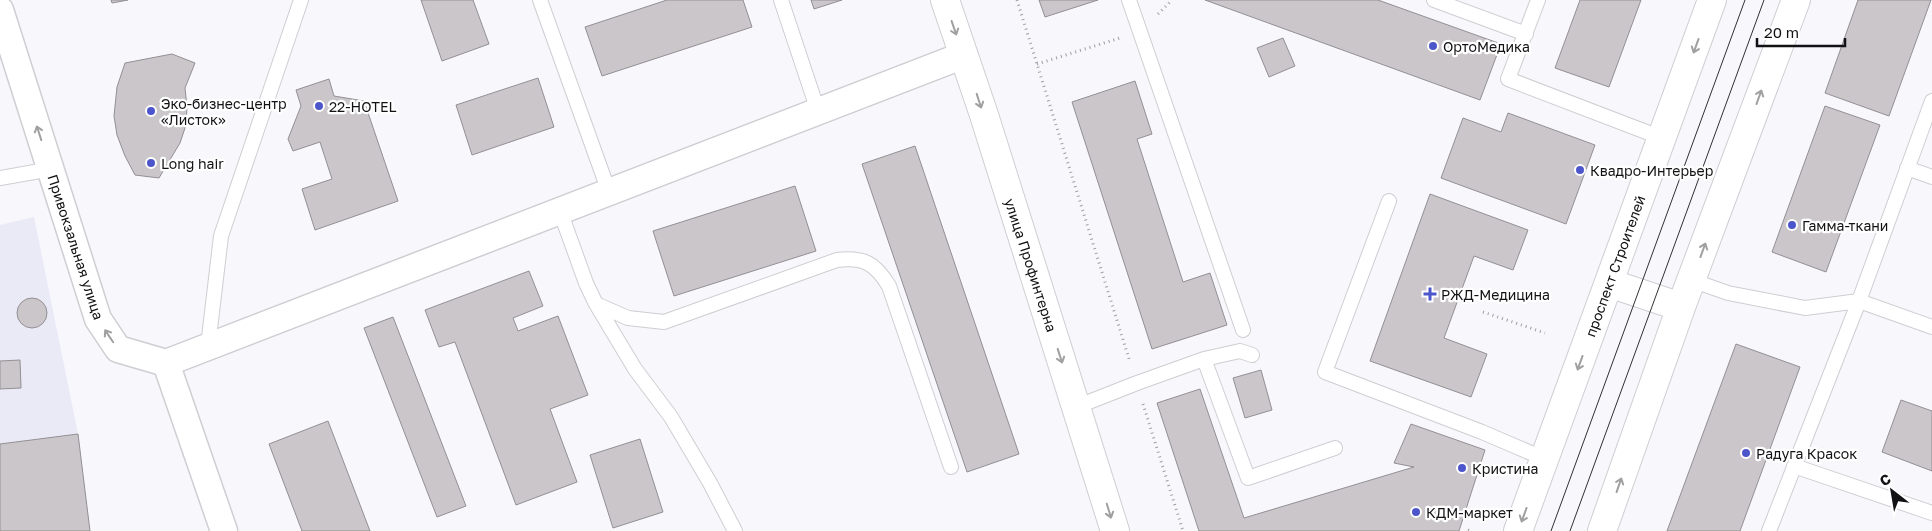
<svg xmlns="http://www.w3.org/2000/svg" width="1932" height="531" font-family="'Golos Text',sans-serif">
<style>
.built{fill:#eaeaf7}
.building{fill:#cac6ca;stroke:#938f93}
.lines{fill:none;stroke-linecap:round;stroke-linejoin:round}
.service-casing{stroke:#ceced3;stroke-width:16}
.minor-casing{stroke:#ceced3;stroke-width:29}
.tertiary-casing{stroke:#ceced3;stroke-width:30}
.primary-casing{stroke:#ceced3;stroke-width:30}
.path{stroke:#9f9fa2;stroke-width:3;stroke-dasharray:1 4;stroke-linecap:butt}
.service{stroke:#fff;stroke-width:14}
.minor{stroke:#fff;stroke-width:26}
.tertiary{stroke:#fff;stroke-width:28}
.primary{stroke:#fff;stroke-width:28}
.tram{stroke:#313134;stroke-width:1}
.oneway{stroke:#a0a0a1}
.poi-dot{fill:#4d55cb;stroke:#fff;stroke-width:2}
.labels{text-anchor:middle;dominant-baseline:central;stroke-width:4.5;stroke-linejoin:round;paint-order:stroke}
.poi-label{font-size:14px;fill:#121214;stroke:#fff;text-anchor:start}
.street-label{font-size:14px;fill:#121214;stroke:#fff}
</style>
<rect width="100%" height="100%" fill="#f7f7fc"/>
<path class="built" d="M34,217L78,434L90,531H0V225Z"/>
<path class="building" d="M111,0H128L112,3Z
M421,0H473L489,44L442,61Z
M667,0H743L752,27L602,76L585,27Z
M811,0H842L814,9Z
M1039,0H1098L1045,17Z
M1205,0H1378L1501,44L1480,100Z
M1580,0H1641L1609,87L1555,68Z
M1858,0H1931L1889,116L1825,93Z
M1283,38L1295,66L1269,77L1257,48Z
M172,54L195,63L185,88L187,107L186,125L180,143L159,178L135,175L125,156L117,135L114,116L117,87L125,63Z
M538,78L554,127L472,155L456,105Z
M329,79L334,96L364,101L398,201L315,230L302,189L332,179L320,142L293,151L288,139L301,106L296,90Z
M1135,81L1152,134L1137,139L1183,282L1210,273L1227,325L1152,349L1072,102Z
M1825,106L1880,125L1826,272L1772,252Z
M1508,113L1595,145L1566,224L1441,178L1463,118L1501,132Z
M915,146L1019,454L967,472L862,164Z
M795,186L816,251L674,296L653,231Z
M1430,194L1528,230L1513,270L1474,256L1444,338L1487,354L1471,397L1370,361Z
M529,271L543,306L513,318L518,331L558,316L588,395L550,409L577,482L516,505L455,342L439,347L425,310Z
M17 313a15 15 0 1 1 30 0a15 15 0 1 1-30 0Z
M393,317L466,506L437,517L364,328Z
M1736,344L1800,367L1740,531H1667Z
M20,360L21,388L0,389V361Z
M1261,370L1272,410L1245,418L1233,378Z
M1200,389L1244,518L1414,467L1394,463L1411,424L1485,450L1459,531H1199L1157,403Z
M1901,400L1932,411V471L1882,452Z
M328,421L370,531H302L269,444Z
M78,434L90,531H0V444Z
M640,439L663,512L613,528L590,455Z"/>
<g class="lines">
<g class="service-casing">
<path id="service" d="M540,0L609,192
M781,0L818,111
M1129,0L1243,330
M1434,0L1526,34
M1538,0L1508,79L1662,138
M1907,168L1932,177
M0,178L51,169
M1389,201L1325,372L1482,432L1545,459
M560,211L586,283L596,304L628,318L664,322L837,260C864,257 875,263 889,286L951,467
M1691,280L1728,293L1805,308L1859,301L1932,327
M596,304L635,369L671,417L710,483L735,531
M208,346L221,236L301,0
M1204,359L1248,478L1335,448
M1076,407L1137,383L1204,359L1240,351L1252,355
M1794,466L1932,513
M1769,531L1859,301L1932,101"/>
</g>
<g class="minor-casing">
<path id="minor" d="M0,10L98,319L118,349L166,363
M166,363L964,55
M166,363L224,531"/>
</g>
<g class="tertiary-casing">
<path id="tertiary" d="M945,0L984,115L1115,531"/>
</g>
<g class="primary-casing">
<path id="primary" d="M1609,283L1681,307
M1518,531L1712,0
M1602,531L1681,307L1796,0"/>
</g>
<path class="path" d="M1017,0L1130,362
M1158,14L1172,0
M1037,64L1120,38
M1483,312L1545,333
M1143,404L1183,531
M1468,530L1471,531"/>
<use href="#service" class="service"/>
<use href="#minor" class="minor"/>
<use href="#tertiary" class="tertiary"/>
<use href="#primary" class="primary"/>
<path class="tram" d="M1551,531L1745,0
M1570,531L1764,0"/>
</g>
<defs><path id="oneway-shaft" d="M-6 0H5M1.5-3L5.5 0L1.5 3" fill="none" stroke-width="1.6" stroke-linecap="round" stroke-linejoin="round" transform="scale(1.25)"/></defs>
<g class="oneway">
<use href="#oneway-shaft" transform="translate(954 28) rotate(71)"/>
<use href="#oneway-shaft" transform="translate(1696 46) rotate(110)"/>
<use href="#oneway-shaft" transform="translate(1759 97) rotate(-70)"/>
<use href="#oneway-shaft" transform="translate(979 101) rotate(72)"/>
<use href="#oneway-shaft" transform="translate(39 133) rotate(-108)"/>
<use href="#oneway-shaft" transform="translate(1703 250) rotate(-70)"/>
<use href="#oneway-shaft" transform="translate(109 336) rotate(-124)"/>
<use href="#oneway-shaft" transform="translate(1060 356) rotate(72)"/>
<use href="#oneway-shaft" transform="translate(1580 363) rotate(110)"/>
<use href="#oneway-shaft" transform="translate(1619 485) rotate(-71)"/>
<use href="#oneway-shaft" transform="translate(1109 511) rotate(73)"/>
<use href="#oneway-shaft" transform="translate(1524 515) rotate(110)"/>
</g>
<g class="poi-dot">
<circle cx="1433" cy="46" r="5"/>
<circle cx="319" cy="106" r="5"/>
<circle cx="151" cy="111" r="5"/>
<circle cx="151" cy="163" r="5"/>
<circle cx="1580" cy="170" r="5"/>
<circle cx="1792" cy="225" r="5"/>
<path d="M1427.5 286.5h5v5h5v5h-5v5h-5v-5h-5v-5h5z"/>
<circle cx="1746" cy="453" r="5"/>
<circle cx="1462" cy="468" r="5"/>
<circle cx="1416" cy="512" r="5"/>
</g>
<g class="labels">
<g class="poi-label">
<text x="1443" y="46">ОртоМедика</text>
<text x="161" y="103">Эко-бизнес-центр<tspan x="161" dy="16">«Листок»</tspan></text>
<text x="329" y="106">22-HOTEL</text>
<text x="161" y="163">Long hair</text>
<text x="1590" y="170">Квадро-Интерьер</text>
<text x="1802" y="225">Гамма-ткани</text>
<text x="1441" y="294">РЖД-Медицина</text>
<text x="1756" y="453">Радуга Красок</text>
<text x="1472" y="468">Кристина</text>
<text x="1426" y="512">КДМ-маркет</text>
</g>
<g class="street-label">
<text transform="translate(76 247) rotate(72)">Привокзальная улица</text>
<text transform="translate(1031 265) rotate(72)">улица Профинтерна</text>
<text transform="translate(1615 266) rotate(-70)">проспект Строителей</text>
</g>
</g>
<g transform="translate(1892 491) rotate(329)" stroke="#ffffff" stroke-width="4" paint-order="stroke">
<path d="M0-4L9 19L0 12L-9 19Z" fill="#121214"/>
<text y="-8" font-size="14" font-weight="bold" text-anchor="middle" fill="#121214">С</text>
</g>
<path d="M1757 38v8h88v-8" fill="none" stroke="#121214" stroke-width="2.5"/>
<text x="1764" y="38" font-size="15" fill="#121214" stroke="#ffffff" stroke-width="4" paint-order="stroke">20 m</text>
</svg>
